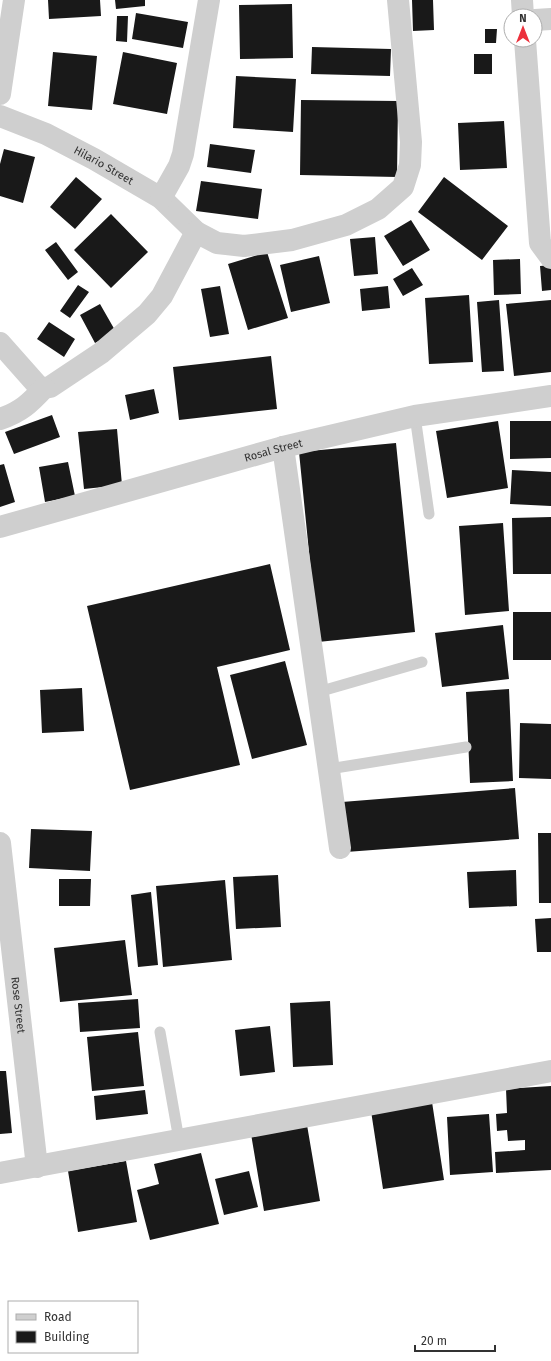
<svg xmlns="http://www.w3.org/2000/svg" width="551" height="1361" font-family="'Fira Sans',sans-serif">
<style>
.building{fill:#191919}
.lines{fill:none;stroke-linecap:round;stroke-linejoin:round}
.service{stroke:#cfcfcf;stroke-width:11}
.minor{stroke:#cfcfcf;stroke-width:22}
.labels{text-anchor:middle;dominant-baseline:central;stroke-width:4;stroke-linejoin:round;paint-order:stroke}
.street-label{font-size:11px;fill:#323232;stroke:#fff}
</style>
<rect width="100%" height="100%" fill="#fff"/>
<path class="building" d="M48,0H100L101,16L49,19Z
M115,0H145V6L116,9Z
M412,0H433L434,30L413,31Z
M292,4L293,58L240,59L239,5Z
M136,13L188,22L183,48L132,39Z
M117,16H128L127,42L116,41Z
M485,29H497L496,43H485Z
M312,47L391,49L390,76L311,74Z
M53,52L97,56L92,110L48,106Z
M123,52L177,63L167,114L113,104Z
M474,54H492V74H474Z
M236,76L296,79L293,132L233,128Z
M301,100L398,101L397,177L300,175Z
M504,121L507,168L460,170L458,123Z
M210,144L255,150L251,173L207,167Z
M4,149L35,157L23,203L0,196V164Z
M76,177L102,199L75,229L50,207Z
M444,177L508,226L482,260L418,212Z
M201,181L262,189L258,219L196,211Z
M111,214L148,252L111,288L74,250Z
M411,220L430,250L403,266L384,236Z
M375,237L378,274L354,276L350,239Z
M56,242L78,272L68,280L45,250Z
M267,252L288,318L248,330L228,264Z
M319,256L330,303L291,312L280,265Z
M520,259L521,294L494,295L493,260Z
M551,265V290L542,291L540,266Z
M412,268L423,285L403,296L393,279Z
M78,285L89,292L70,318L60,311Z
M220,286L229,334L210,337L201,289Z
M388,286L390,308L362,311L360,289Z
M469,295L473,362L429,364L425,298Z
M499,300L504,371L482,372L477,302Z
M551,300V372L514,376L506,304Z
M100,304L116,332L95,343L80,315Z
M49,322L75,339L64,357L37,339Z
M271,356L277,409L179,420L173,367Z
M154,389L159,413L130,420L125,395Z
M52,415L60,437L14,454L5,432Z
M498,421L508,488L447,498L436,431Z
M510,421H551V458L510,459Z
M117,429L122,485L84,489L78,432Z
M396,443L415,632L318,642L299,452Z
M68,462L75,496L45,502L39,467Z
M4,464L15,502L0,507V465Z
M512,470L551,472V506L510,504Z
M551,517V574H513L512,518Z
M503,523L509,611L465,615L459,526Z
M270,564L290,650L217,667L240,765L130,790L87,606Z
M513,612H551V660H513Z
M503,625L509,679L442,687L435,633Z
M285,661L307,745L252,759L230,675Z
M82,688L84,731L42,733L40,690Z
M509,689L513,781L470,783L466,692Z
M520,723L551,724V779L519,778Z
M515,788L519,839L346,852L342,802Z
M31,829L92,831L90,871L29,868Z
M538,833H551V903H539Z
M516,870L517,906L469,908L467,872Z
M278,875L281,927L236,929L233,877Z
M59,879H91L90,906H59Z
M225,880L232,960L163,967L156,886Z
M151,892L158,965L138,967L131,895Z
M551,918V952H537L535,919Z
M125,940L132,995L60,1002L54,948Z
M138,999L140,1028L80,1032L78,1003Z
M330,1001L333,1065L293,1067L290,1003Z
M270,1026L275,1072L240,1076L235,1030Z
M138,1032L144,1086L92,1091L87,1037Z
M0,1071H6L12,1133L0,1134Z
M551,1086V1170L496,1173L495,1152L525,1150V1140L508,1141L507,1130L497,1131L496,1114L507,1113L506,1089Z
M145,1090L148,1114L96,1120L94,1096Z
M432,1102L444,1180L383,1189L371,1111Z
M489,1114L493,1172L450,1175L447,1117Z
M307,1125L320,1201L264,1211L251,1134Z
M201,1153L219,1224L150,1240L137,1190L159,1184L154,1164Z
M126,1161L137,1222L78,1232L68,1171Z
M249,1171L258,1207L224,1215L215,1179Z"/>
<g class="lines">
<path class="service" d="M415,416L429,514
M318,692L422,662
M329,769L466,747
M160,1032L179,1140"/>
<g class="minor">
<path d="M522,0L523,16"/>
<path d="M535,20L551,19"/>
<path d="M525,40L540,243L551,258"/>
<path d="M0,94L14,0"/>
<path id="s1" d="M0,116L46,134L94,159L161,198L196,232"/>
<path d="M161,198L179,166L183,154L209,0"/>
<path d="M0,343L39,387L44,388L50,387L101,353L147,314L162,296L196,232L217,243L244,246L292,240L346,225L378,209L403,187L410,165L411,142L398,0"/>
<path d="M0,419C21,412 30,403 44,388"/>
<path d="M283,447L340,848"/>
<path id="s2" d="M0,527L283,447L415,416L551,396"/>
<path id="s3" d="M0,843L37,1167"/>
<path d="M0,1173L551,1071"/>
</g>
</g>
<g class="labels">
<g class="street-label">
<text stroke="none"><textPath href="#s1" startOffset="115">Hilario Street</textPath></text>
<text stroke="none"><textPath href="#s2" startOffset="284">Rosal Street</textPath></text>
<text stroke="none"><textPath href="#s3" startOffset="163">Rose Street</textPath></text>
</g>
</g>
<rect x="8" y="1301" width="130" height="52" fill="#ffffff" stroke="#adadad"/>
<rect x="16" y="1314" width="20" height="6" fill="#cfcfcf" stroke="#adadad"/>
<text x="44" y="1321" font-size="12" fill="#323232">Road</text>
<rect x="16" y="1331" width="20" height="12" fill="#191919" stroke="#adadad"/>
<text x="44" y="1341" font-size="12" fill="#323232">Building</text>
<g transform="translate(523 28)"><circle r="19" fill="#ffffff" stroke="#adadad"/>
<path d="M0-3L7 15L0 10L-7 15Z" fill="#ec313c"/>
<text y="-6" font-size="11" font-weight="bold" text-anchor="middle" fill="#323232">N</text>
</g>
<path d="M415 1345v6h80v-6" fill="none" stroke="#323232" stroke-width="2"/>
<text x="421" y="1345" font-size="12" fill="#323232" stroke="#ffffff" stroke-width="3" paint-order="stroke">20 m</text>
</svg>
